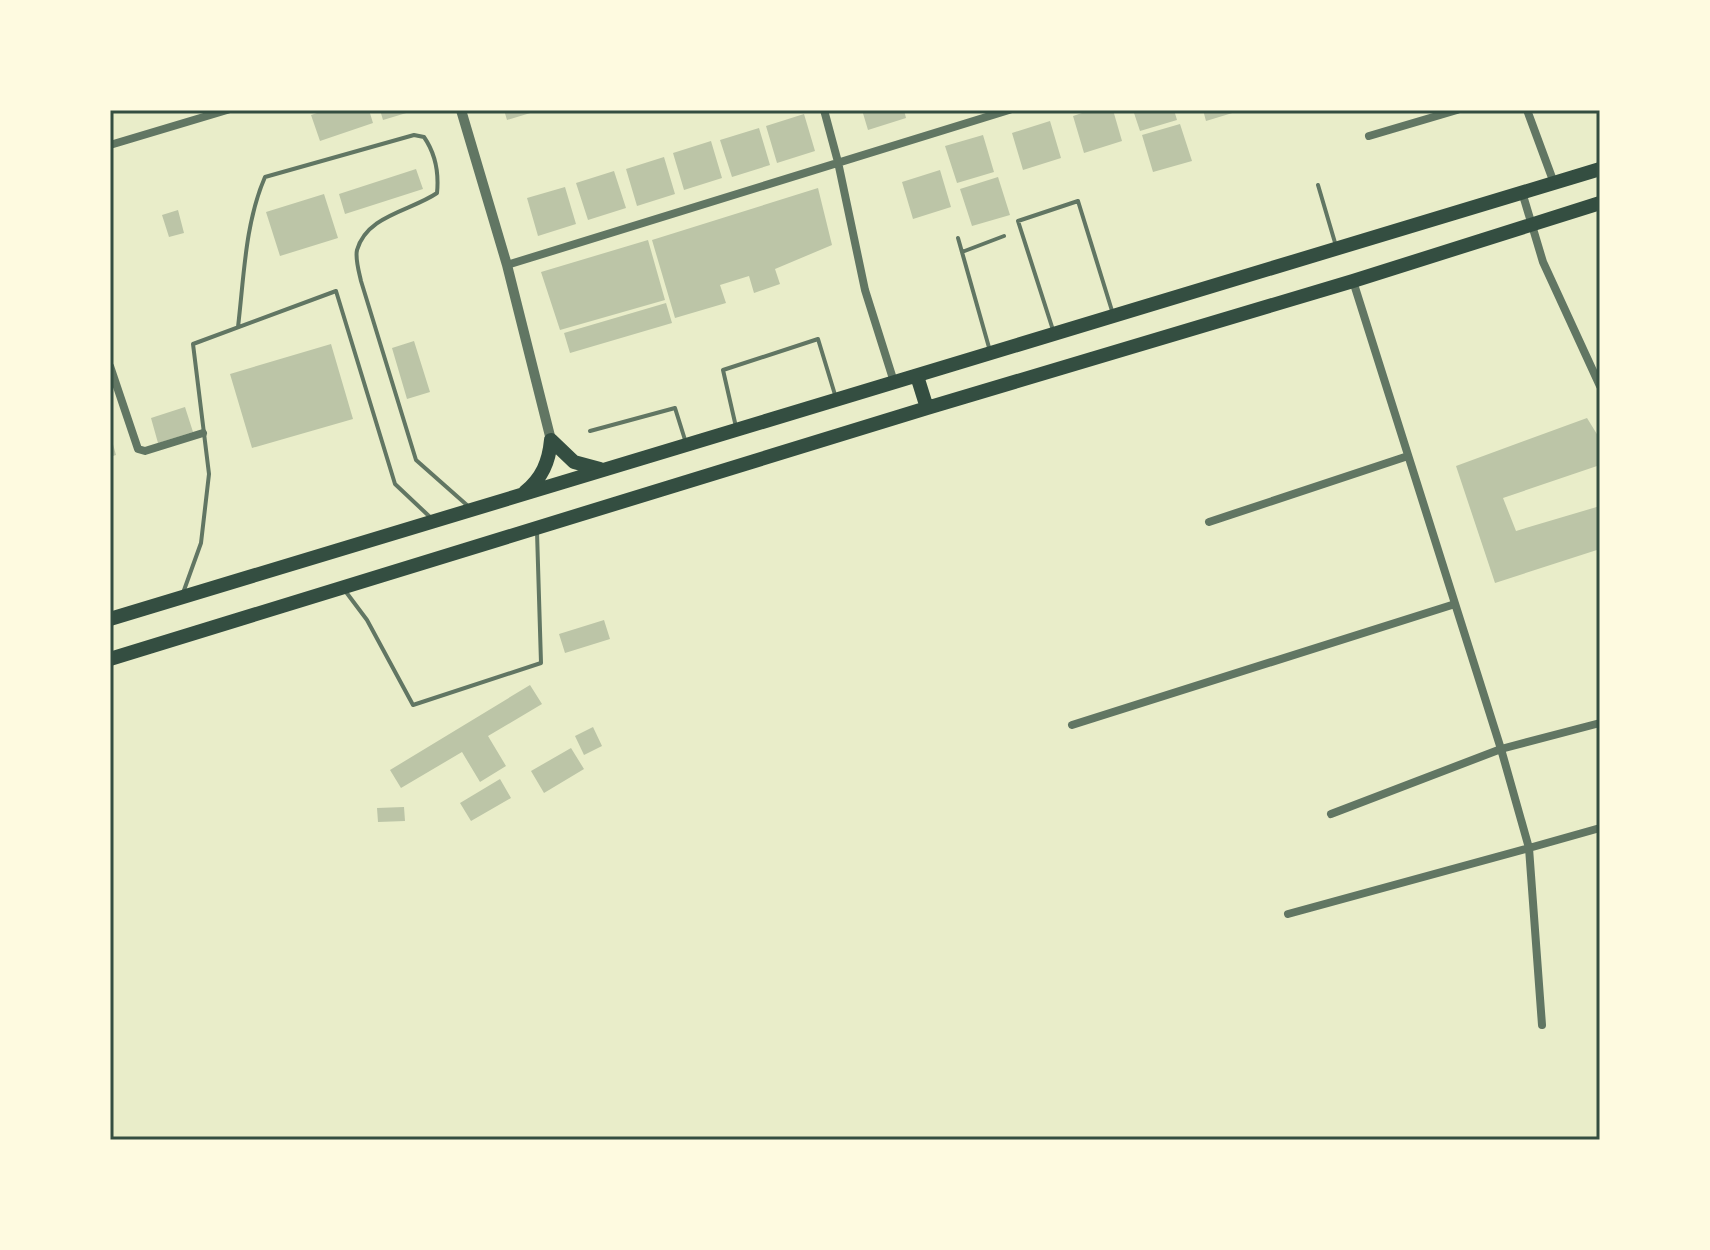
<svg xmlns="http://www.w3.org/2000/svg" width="1710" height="1250" font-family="'Source Sans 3',sans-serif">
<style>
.building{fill:#bcc5a7}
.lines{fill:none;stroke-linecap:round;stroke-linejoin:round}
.service{stroke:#617663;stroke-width:4}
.minor{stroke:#617663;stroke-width:8}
.tertiary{stroke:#617663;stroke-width:10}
.trunk{stroke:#344e41;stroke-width:14}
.neatline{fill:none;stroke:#344e41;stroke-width:3}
</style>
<rect width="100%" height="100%" fill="#e9edc9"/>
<path class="building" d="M326,110H369L373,123L320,141L311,115Z
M380,110H413V111L383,120Z
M504,110H537V111L507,120Z
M862,110H904L906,118L868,130Z
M1091,110H1113L1122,141L1084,153L1073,116Z
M1133,110H1174L1177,120L1140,131Z
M1203,110H1239V111L1206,121Z
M804,114L815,151L777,163L766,126Z
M1050,121L1061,158L1023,170L1012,133Z
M1180,124L1192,161L1153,172L1142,135Z
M759,128L770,165L732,177L720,140Z
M983,135L994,172L957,183L945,146Z
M711,141L722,178L684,190L673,153Z
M664,157L675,194L637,206L626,169Z
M416,169L423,189L345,214L339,194Z
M940,170L951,207L913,219L902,182Z
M614,171L626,208L588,220L576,183Z
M998,177L1010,215L972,226L960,189Z
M565,187L576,224L538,236L527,198Z
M818,188L832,245L775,269L780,284L754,293L749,276L720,285L726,303L675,318L652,240Z
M324,194L338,238L280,256L266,212Z
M178,210L184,233L169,237L162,215Z
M648,240L665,300L560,330L541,272Z
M666,303L672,323L570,353L564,333Z
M414,341L430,392L407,399L392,348Z
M331,344L353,419L252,448L230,374Z
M185,407L193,432L158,443L151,418Z
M1587,418L1600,439V465L1503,498L1516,531L1600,506V549L1495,583L1456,466Z
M111,437L116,455L110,457V438Z
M604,620L610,639L565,653L559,634Z
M530,685L542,704L488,736L506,766L480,782L462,752L401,788L390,770Z
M593,727L602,746L584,755L575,736Z
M571,748L584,769L544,793L531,771Z
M500,779L511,798L471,821L460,803Z
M404,807L405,821L378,822L377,808Z"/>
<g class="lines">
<path class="service" d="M1318,185L1336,246
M958,238L990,351
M962,252L1004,236
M238,327C244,277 245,223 265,177L414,135L424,137C435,153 439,173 437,193C411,211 367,215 357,250C355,259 359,272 361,281L416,460L468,506
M1053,330L1018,221L1078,201L1113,314
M736,427L723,370L818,339L836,398
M590,431L675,408L686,443
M346,592L367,620L413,705L541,663L537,532
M183,593L201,543L209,474L193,344L336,291L395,484L430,517"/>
<path class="minor" d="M824,110L838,162L865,290L894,382
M1527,110L1554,183
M1369,136L1457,110
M110,145L227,110
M1522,192L1543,262L1600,386
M507,265L1009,110
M1353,281L1501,749L1600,723
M110,366L138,449L145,451L203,433
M1209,522L1408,456
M1072,725L1455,604
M1331,814L1501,749L1529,848L1600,828
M1288,914L1529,848L1542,1025"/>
<path class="tertiary" d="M461,110L507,265L551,440"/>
<path class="trunk" d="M917,376L927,408
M525,492C542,478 549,462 551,440L574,462L600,469
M110,619L1600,169
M110,659L927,408L1353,281L1600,203"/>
</g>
<rect width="1710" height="1250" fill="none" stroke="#fefae0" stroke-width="224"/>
<rect x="112" y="112" width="1486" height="1026" class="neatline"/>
</svg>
